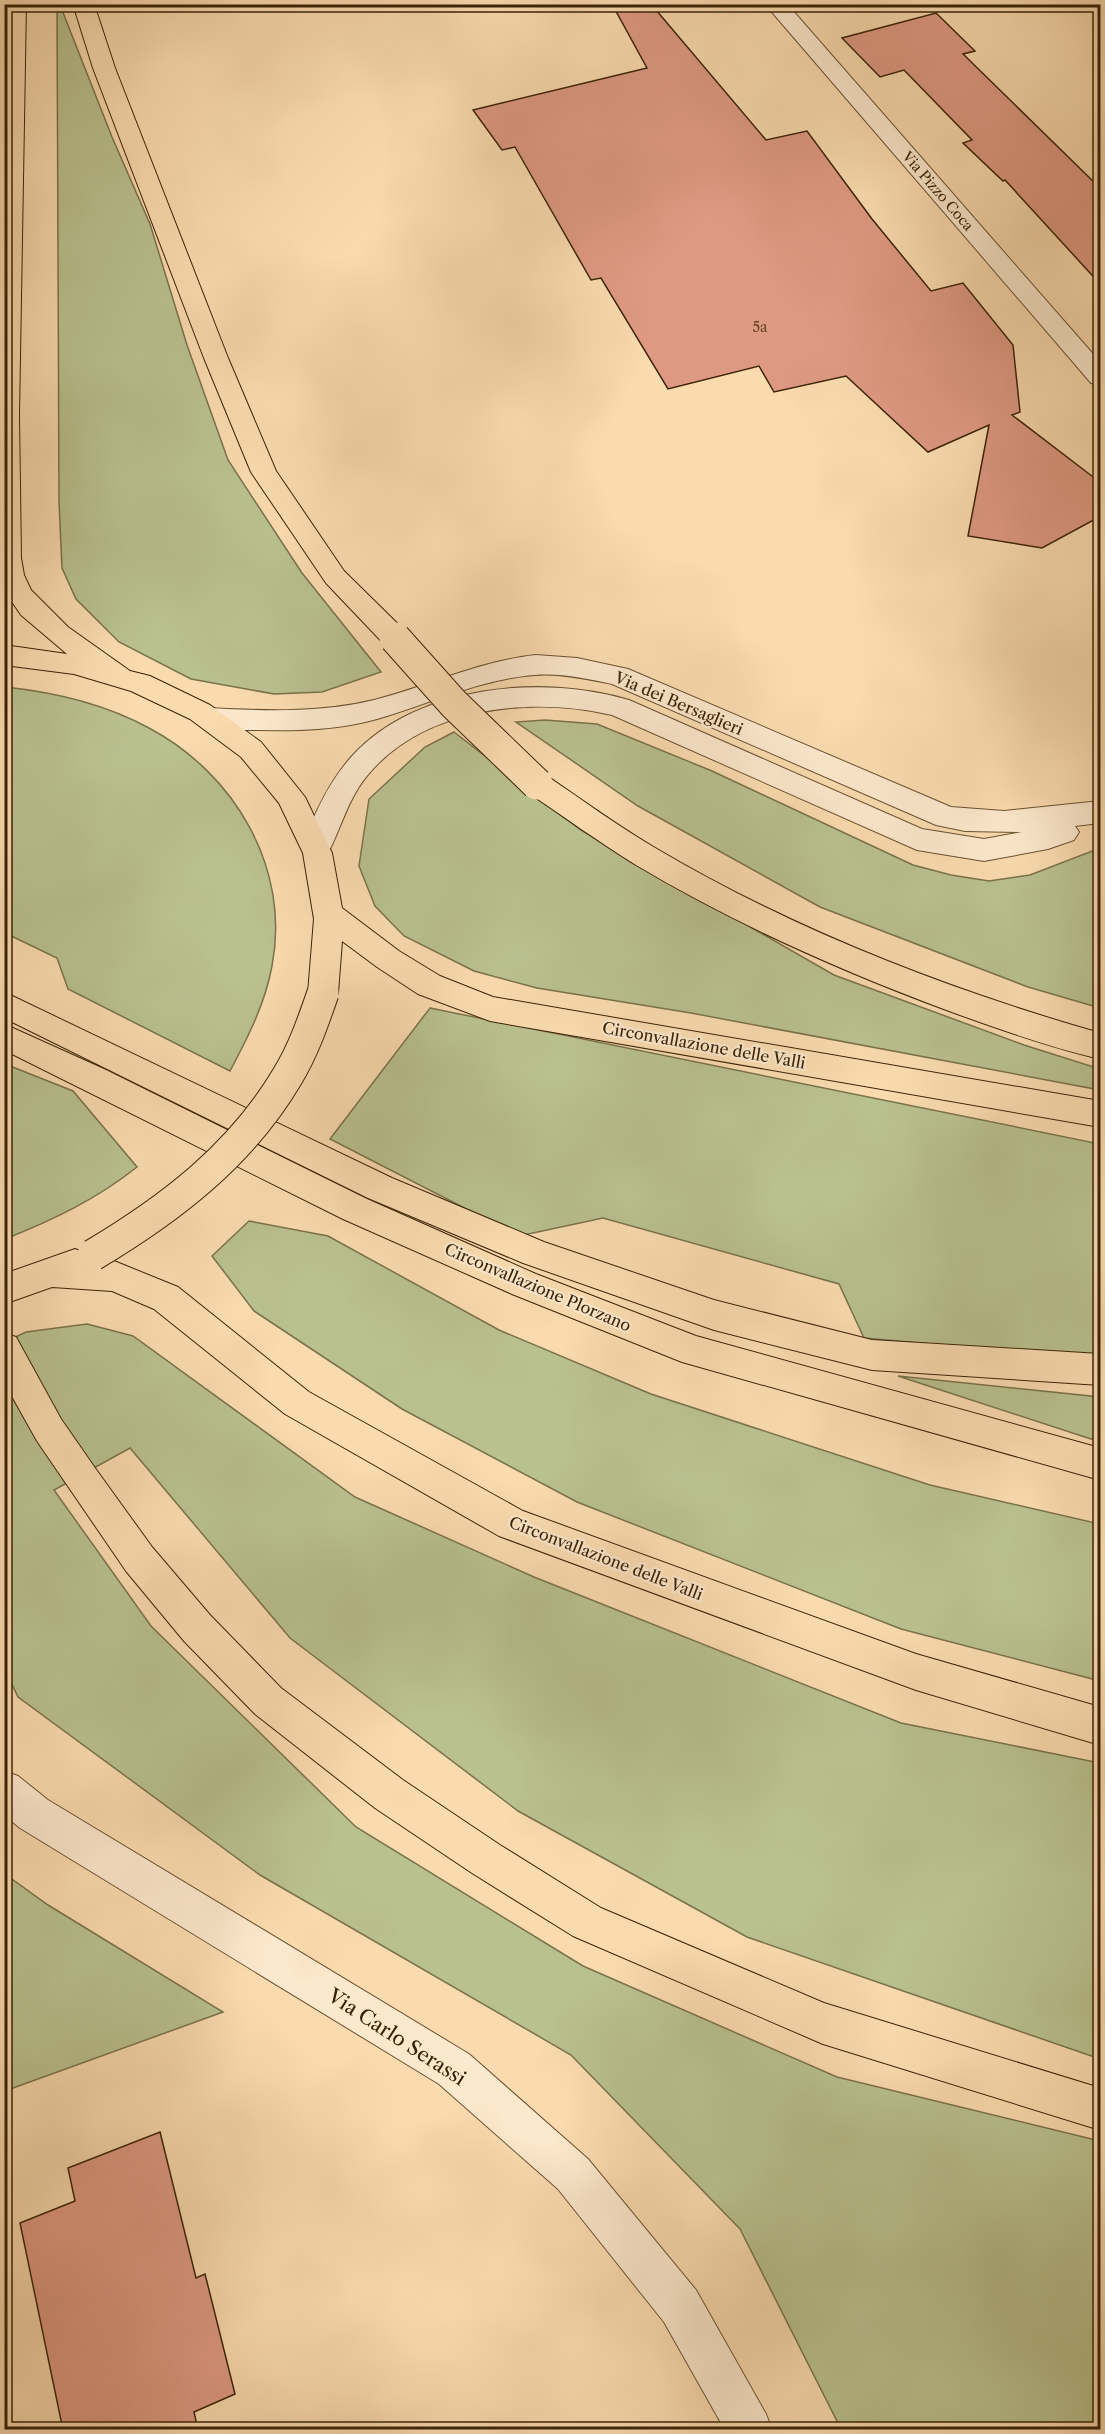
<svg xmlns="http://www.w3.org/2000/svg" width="1105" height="2434" font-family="'Libre Caslon Text',serif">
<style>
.green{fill:#b9c18f;stroke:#7a724a;stroke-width:1.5}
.building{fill:#de9982;stroke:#3a2306;stroke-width:1.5}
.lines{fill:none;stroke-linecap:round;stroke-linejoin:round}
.minor-casing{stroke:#6a5130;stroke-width:2}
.tertiary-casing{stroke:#6a5130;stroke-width:2}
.trunk-casing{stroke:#3a2306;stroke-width:2}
.minor{fill:#fce8cc;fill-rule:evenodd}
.tertiary{fill:#fce8cc;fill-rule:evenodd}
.trunk{fill:#fadbb0;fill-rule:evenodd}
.trunk-bridge-casing{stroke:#3a2306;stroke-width:33;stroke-linecap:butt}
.trunk-bridge{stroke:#fadbb0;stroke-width:31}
.labels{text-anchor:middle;stroke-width:4.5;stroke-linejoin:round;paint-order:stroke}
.far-street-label{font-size:14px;fill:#3a2306;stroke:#fce8cc}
.number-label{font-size:14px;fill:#634025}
.street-label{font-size:16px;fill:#3a2306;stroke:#fce8cc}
.near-street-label{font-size:20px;fill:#3a2306;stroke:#fce8cc}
</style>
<rect width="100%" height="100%" fill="#fadbb0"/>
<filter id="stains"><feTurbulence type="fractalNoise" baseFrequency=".00333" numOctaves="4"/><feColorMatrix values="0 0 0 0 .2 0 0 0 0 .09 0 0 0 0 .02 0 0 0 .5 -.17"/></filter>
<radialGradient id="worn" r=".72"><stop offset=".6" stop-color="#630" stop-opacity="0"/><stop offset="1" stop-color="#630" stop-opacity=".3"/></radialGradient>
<g class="green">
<polygon points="57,5 60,5 112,137 150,224 187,345 228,460 302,573 381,672 322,692 274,694 191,679 119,642 76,599 62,568 59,502"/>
<path d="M5,687c48,5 100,17 144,41 85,45 142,140 123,238 -7,38 -24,71 -42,105l-162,-82 -11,-31 -52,-25z"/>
<polygon points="545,720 597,724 712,771 913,865 951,875 989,881 1030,875 1100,848 1100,1008 1028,987 820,907 638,806 516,722"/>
<polygon points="454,732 581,830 834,975 1024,1045 1100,1069 1100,1090 691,1013 537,988 474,971 404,936 375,906 359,866 369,799 425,747"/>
<polygon points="430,1008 1100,1144 1100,1359 864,1338 839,1284 603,1218 519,1236 330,1139"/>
<path d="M5,1064l68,27 64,76c-40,32 -84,53 -132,72z"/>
<polygon points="249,1221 328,1236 499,1330 651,1394 930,1485 1100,1524 1100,1681 901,1629 577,1502 402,1409 254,1311 212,1256"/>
<polygon points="87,1324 133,1336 355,1497 534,1577 901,1723 1100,1763 1100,2059 747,1937 518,1811 290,1638 130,1448 54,1490 151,1626 356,1827 583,1966 837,2077 1100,2141 1100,2429 841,2429 740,2229 571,2055 260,1875 18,1697 5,1670 5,1342 26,1332"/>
<polygon points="898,1376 1100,1397 1100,1442"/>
<polygon points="5,1874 48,1905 223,2012 5,2091"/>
</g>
<g class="building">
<polygon points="612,4 651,4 766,140 807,131 872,219 931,291 963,283 1013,345 1020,412 1012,415 1101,483 1101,516 1042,548 968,536 989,425 928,452 846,376 774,392 759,366 668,389 601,278 591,280 515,147 502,150 473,110 647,68"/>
<polygon points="936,13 975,51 963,54 1101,189 1101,285 1005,180 1003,181 963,143 972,140 904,70 880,77 842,38"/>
<polygon points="160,2132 196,2278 205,2274 235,2394 194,2412 198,2430 63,2430 20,2223 75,2201 68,2168"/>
</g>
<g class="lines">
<g class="minor-casing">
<polygon id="minor" points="765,4 787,4 1100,362 1100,385 1091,383"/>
</g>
<g class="tertiary-casing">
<g id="tertiary">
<path d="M536,655l41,3 51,11 323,138 53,4 96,-10v22l-25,3 4,6 -5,8 -26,9 -64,12 -67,-11 -305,-135c-82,-19 -189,-8 -246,62 -19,24 -25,52 -39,78l-10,3 -10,-3 -5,-8c12,-33 27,-66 51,-92 65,-70 189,-81 276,-55l293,129 62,10 38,-7 -57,-1 -29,-6 -324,-141c-25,-5 -51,-11 -77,-9 -55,4 -106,29 -158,44 -38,11 -79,12 -118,11 -19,0 -40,1 -59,-5l-4,-7 4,-7 10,-3c55,3 110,5 164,-8 55,-14 105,-39 162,-45z"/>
<polygon points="4,1771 18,1776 48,1800 469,2054 588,2159 696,2290 766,2414 772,2430 725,2430 664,2322 558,2189 439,2084 20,1828 4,1815"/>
</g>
</g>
<g class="trunk-casing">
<g id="trunk">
<polygon points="6,4 26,4 19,415 21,558 24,575 31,590 68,627 130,671 150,676 210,705 261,742 305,797 332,853 342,908 399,951 440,976 493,997 1100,1101 1100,1127 490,1021 418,994 377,967 342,941 338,993 334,1002 323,1005 312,1002 308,993 314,919 303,853 279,803 241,757 190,719 131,691 74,674 4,665 4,645 67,654 21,615 4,590"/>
<polygon points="73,4 94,4 115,68 228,358 276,471 344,571 405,631 409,638 405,645 395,648 385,645 326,583 251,472 204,358 93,68"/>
<path d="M537,773l10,3c37,25 72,51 110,73 139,82 289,140 443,184v26c-51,-12 -102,-30 -151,-48 -108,-40 -214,-87 -313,-146 -37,-23 -73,-49 -109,-73l-4,-8 4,-8z"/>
<polygon points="4,992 392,1178 544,1242 714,1300 872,1340 1100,1354 1100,1385 872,1370 714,1330 523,1263 368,1198 4,1018"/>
<polygon points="4,1024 106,1070 367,1199 536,1274 696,1336 1100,1448 1100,1480 682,1362 512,1294 343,1219 4,1050"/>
<polygon points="75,1249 87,1254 90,1260 114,1261 178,1287 309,1392 523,1511 916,1654 1100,1707 1100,1745 916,1690 499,1536 285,1414 154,1309 112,1291 52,1287 4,1304 4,1274"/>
<polygon points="4,1333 16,1337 61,1419 95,1468 152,1547 210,1615 281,1688 403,1780 500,1845 601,1908 824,2003 1100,2088 1100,2130 823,2044 573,1936 472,1873 375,1808 255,1714 184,1641 126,1571 37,1441 4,1382"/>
</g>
</g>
<use href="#minor" class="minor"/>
<use href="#tertiary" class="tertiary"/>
<use href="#trunk" class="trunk"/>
<g class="trunk-bridge-casing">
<g id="trunk-bridge">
<polyline points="395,638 454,704 537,784"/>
<path d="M93,1255c77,-46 147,-99 194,-178 16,-26 26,-55 36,-84"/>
</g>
</g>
<use href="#trunk-bridge" class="trunk-bridge"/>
</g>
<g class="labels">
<g class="far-street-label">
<text transform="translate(938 191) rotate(49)" y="5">Via Pizzo Coca</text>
</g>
<g class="number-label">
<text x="760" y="332">5a</text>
</g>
<g class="street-label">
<text transform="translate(679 703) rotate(23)" y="6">Via dei Bersaglieri</text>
<text transform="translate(704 1045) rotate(10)" y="6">Circonvallazione delle Valli</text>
<text transform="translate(538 1287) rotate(23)" y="6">Circonvallazione Plorzano</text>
<text transform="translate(606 1558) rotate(21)" y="6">Circonvallazione delle Valli</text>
</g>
<g class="near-street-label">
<text transform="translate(397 2037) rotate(33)" y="7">Via Carlo Serassi</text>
</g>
</g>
<rect width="1105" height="2434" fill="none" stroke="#fadbb0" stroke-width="24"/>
<rect x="6" y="6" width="1093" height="2422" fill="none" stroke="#3a2306" stroke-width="3"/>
<rect x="12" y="12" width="1081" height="2410" fill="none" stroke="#3a2306" stroke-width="1.5"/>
<rect width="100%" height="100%" filter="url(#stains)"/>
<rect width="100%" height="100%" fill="url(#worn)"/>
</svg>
